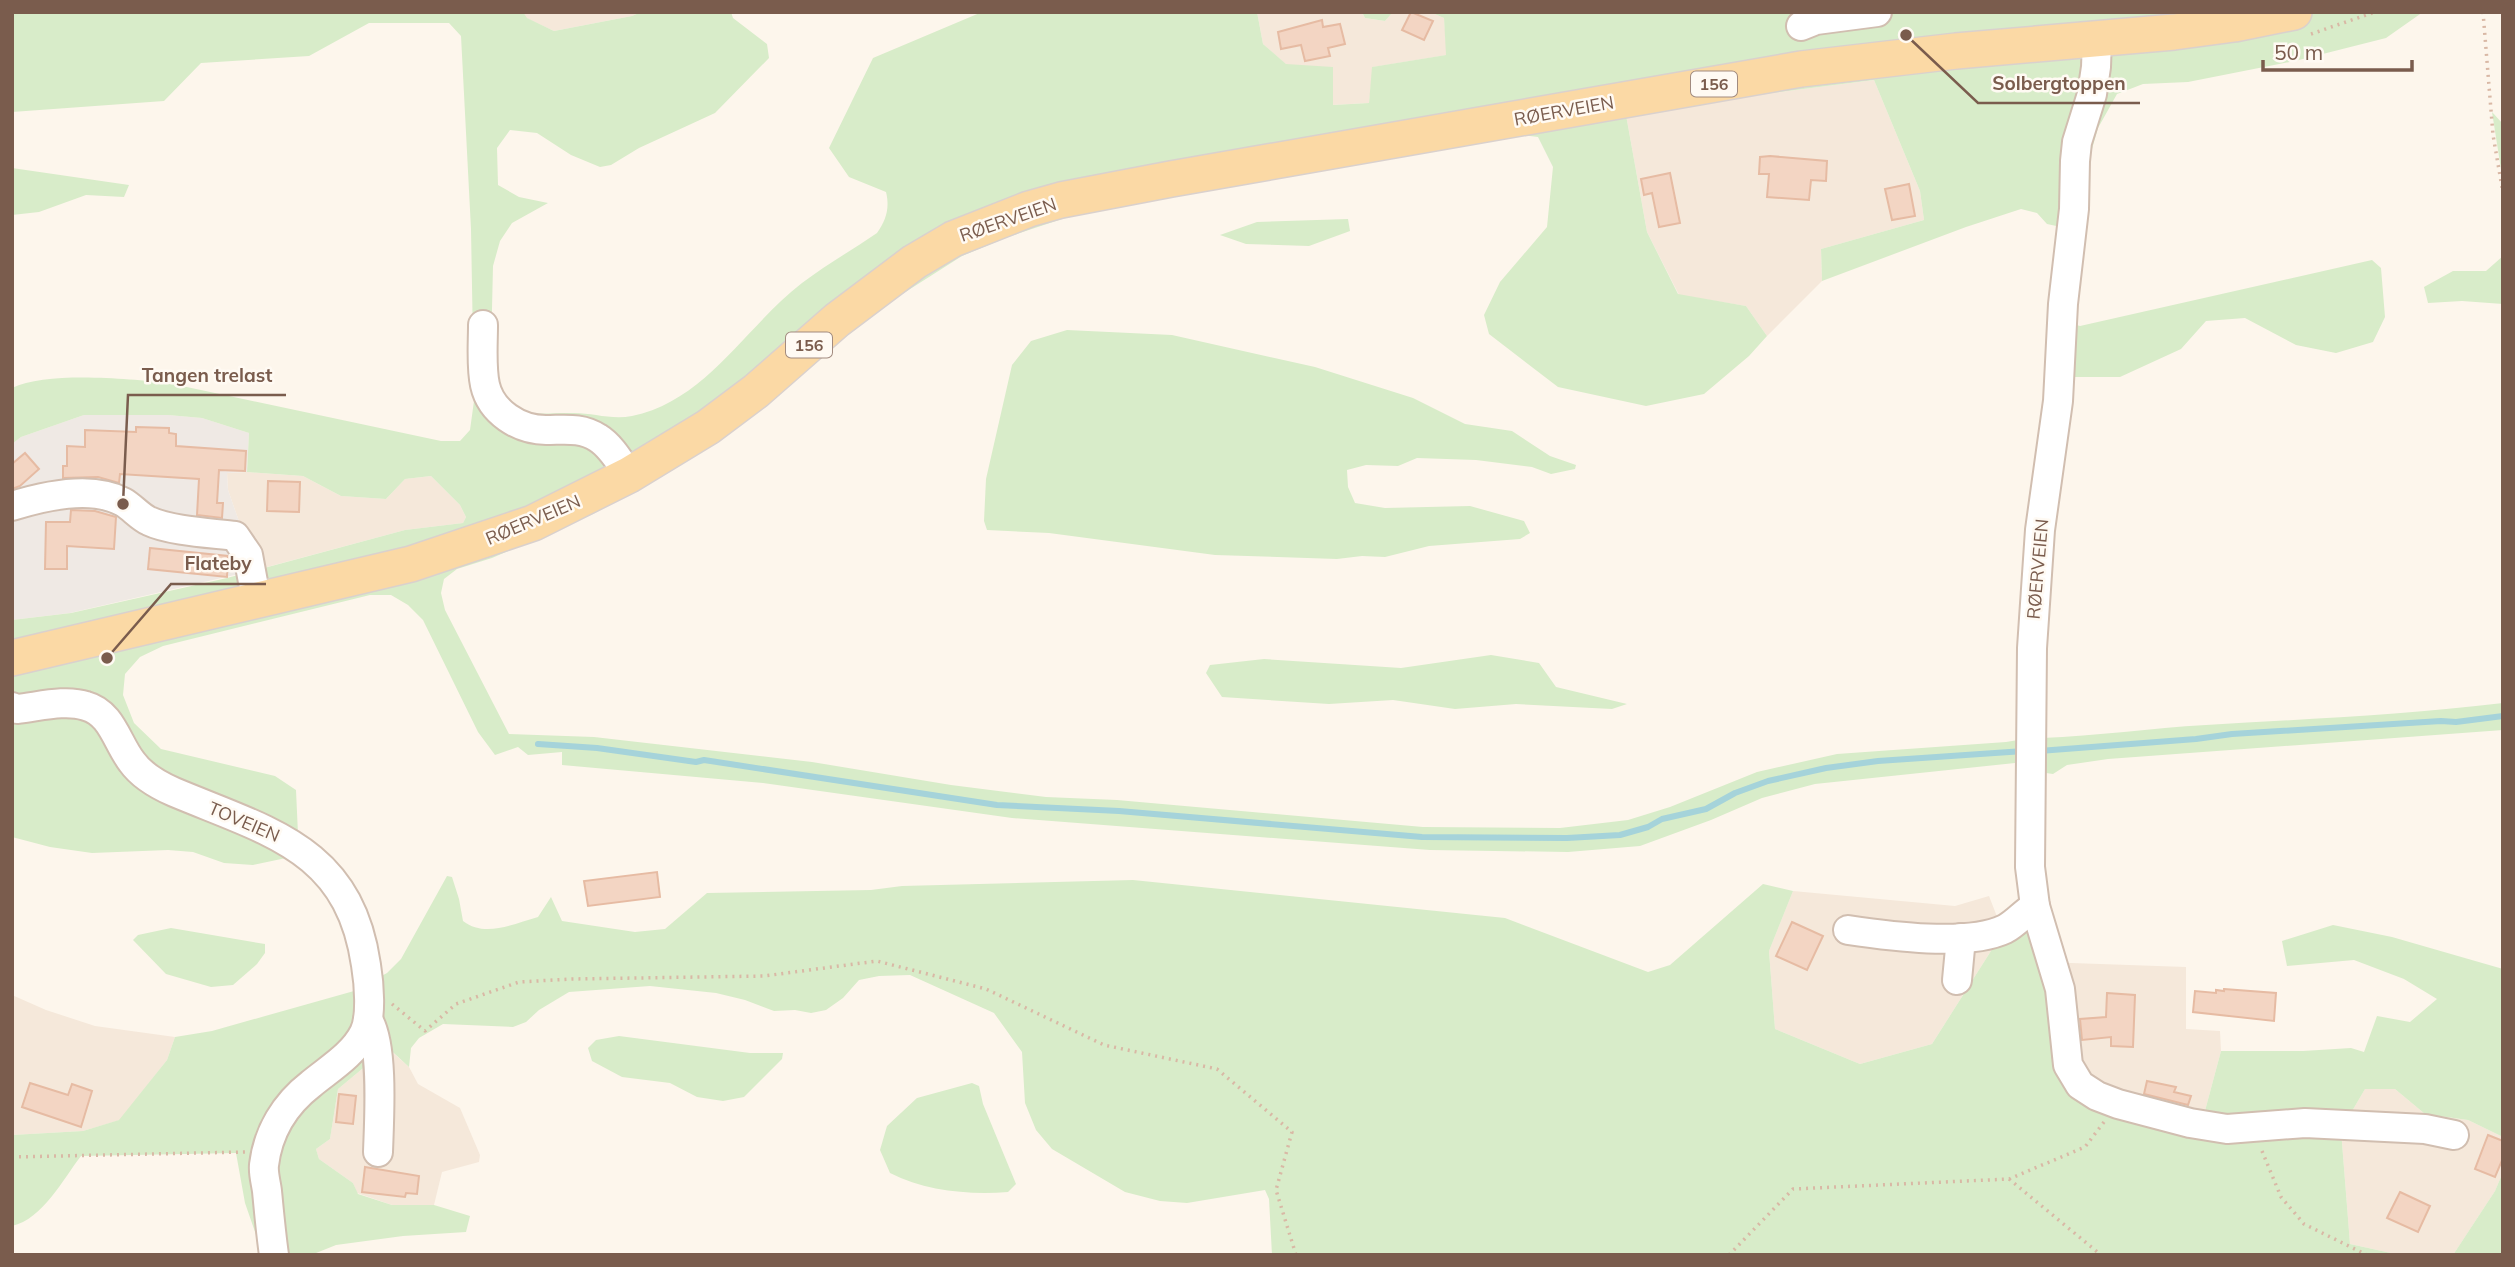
<svg xmlns="http://www.w3.org/2000/svg" width="2515" height="1267" font-family="Mulish,sans-serif">
<style>
.residential{fill:#f5e8da}
.industrial{fill:#efe9e4}
.green{fill:#d8ecc9;fill-rule:evenodd}
.lines{fill:none;stroke-linecap:round;stroke-linejoin:round}
.stream{stroke:#a5d3da;stroke-width:6}
.building{fill:#f3d5c3;stroke:#e6bba3;stroke-width:2}
.minor-casing{stroke:#d1beb0;stroke-width:32}
.major-casing{stroke:#dad1cd;stroke-width:38}
.path{stroke:#d9b8a5;stroke-width:3.5;stroke-dasharray:2 5;stroke-linecap:butt}
.minor{stroke:#fff;stroke-width:28}
.major{stroke:#fbd9a5;stroke-width:35}
.labels{text-anchor:middle;stroke-width:5;stroke-linejoin:round;paint-order:stroke}
.shield{fill:#fffaf3;stroke:#a28b7f;stroke-width:2}
.shield-label{font-size:16px;font-weight:bold;fill:#7a5c4d}
.street-label{font-size:18px;fill:#7a5c4d;stroke:#fffaf3}
.leader{fill:none;stroke:#7a5c4d;stroke-width:2.5}
.callout-dot{fill:#7a5c4d;stroke:#fffaf3;stroke-width:2.5}
.callout-label{font-size:19px;text-anchor:middle;font-weight:bold;fill:#7a5c4d;stroke:#fffaf3;stroke-width:5;stroke-linejoin:round;paint-order:stroke}
</style>
<rect width="100%" height="100%" fill="#fdf6ec"/>
<g class="residential">
<polygon points="523,12 641,12 632,16 554,31 526,18"/>
<polygon points="1257,12 1362,12 1365,18 1385,21 1393,12 1430,12 1444,18 1447,55 1373,67 1369,103 1332,105 1263,44"/>
<polygon points="1874,80 1920,191 1924,220 1821,249 1822,281 1767,336 1746,306 1679,295 1647,232 1626,115 1717,100"/>
<polygon points="247,472 303,476 341,496 386,499 405,479 431,476 460,505 466,517 463,523 405,530 256,570 228,490 227,473"/>
<polygon points="1793,891 1955,906 1989,896 2003,932 1932,1044 1860,1064 1775,1029 1769,951"/>
<polygon points="2043,962 2186,967 2186,1029 2220,1031 2221,1051 2202,1122 2069,1075"/>
<polygon points="12,995 46,1010 95,1026 175,1037 167,1060 120,1120 83,1131 12,1135"/>
<polygon points="383,1044 409,1067 418,1084 460,1108 480,1155 479,1162 442,1172 434,1205 392,1205 357,1193 353,1183 319,1159 316,1149 330,1139 338,1089 368,1064"/>
<polygon points="2365,1089 2395,1089 2425,1114 2468,1120 2503,1137 2503,1172 2495,1191 2453,1255 2400,1255 2350,1244 2341,1130"/>
</g>
<polygon class="industrial" points="84,415 168,415 202,418 249,433 247,472 227,473 228,490 256,570 70,613 12,620 12,444 21,437"/>
<g class="green">
<path d="M12,12h511l4,6 27,13 78,-15 9,-4h90l2,6 34,26 2,14 -54,55 -76,35 -28,17 -11,2 -29,-12 -34,-22 -27,-3 -13,18 1,37 21,12 29,6 -36,20 -12,18 -7,25 -2,85 12,49c29,19 38,12 71,13 19,0 38,7 58,3 74,-15 114,-90 170,-133 24,-18 50,-33 75,-50 9,-13 13,-25 9,-41l-37,-15 -20,-29 44,-90 109,-46h275l6,32 23,20 47,3v38l36,-2 3,-36 74,-12 -2,-37 -14,-6h993l-37,26 -91,23 -107,21 -45,2 -26,10 -19,34 -12,42 -13,154 7,2 292,-66 9,8 4,49 -12,25 -37,11 -40,-8 -51,-27 -39,3 -25,28 -61,28h-51l-25,211 -2,150c55,-2 109,-10 164,-13 99,-6 198,-10 297,-22v27l-395,29 -41,6 -14,9 -28,-4 -10,-7 -200,21 -53,14 -51,22 -71,26 -72,6 -138,-2 -418,-32 -249,-35 -201,-18v-13l-34,3 -10,-8 -23,8 -17,-23 -55,-112 -15,-15 -17,-10h-21l-207,51 -23,11 -15,17 -2,21 11,28 27,26 114,27 21,14 2,44 -12,24 -33,7 -29,-2 -31,-11 -25,-2 -76,3 -42,-6 -38,-10v-217l59,-7 156,-35 178,-48 58,-7 3,-6 -6,-12 -29,-29 -26,3 -19,20 -45,-3 -38,-20 -56,-4 2,-39 -47,-15 -34,-3h-84l-63,22 -9,7v-56c35,-17 117,-9 156,-5l273,58h19l10,-11 4,-29 -3,-172 -10,-193 -12,-13h-80l-60,33 -108,7 -37,38 -152,11zM1874,80l46,111 4,29 -103,29 1,32 144,-54 55,-18 16,4 10,11 14,3 -37,512 -18,3 -169,12 -80,18 -87,35 -42,13 -68,8 -137,-1 -306,-27 -71,-3 -95,-12 -139,-23 -218,-25 -85,-3 -64,-124 -4,-17 3,-14 13,-10 35,-11 101,-44 78,-43 75,-50 76,-66 74,-57 66,-42 46,-19 54,-18 74,-18 386,-66 16,2 15,30 -6,60 -47,55 -16,33 5,19 69,53 88,19 58,-12 45,-38 18,-20 -21,-30 -68,-12 -31,-62 -21,-117 91,-15z"/>
<polygon points="1362,12 1393,12 1385,21 1365,18"/>
<polygon points="2492,112 2503,124 2503,182"/>
<polygon points="12,168 129,185 124,197 86,195 39,212 12,215"/>
<polygon points="1348,219 1350,231 1309,246 1246,244 1220,235 1257,222"/>
<polygon points="2503,256 2503,304 2462,301 2428,303 2424,287 2453,271 2486,271"/>
<polygon points="1067,330 1172,335 1315,367 1413,398 1465,424 1512,431 1550,456 1576,465 1575,469 1551,474 1532,467 1476,460 1417,458 1398,466 1366,465 1347,470 1348,487 1355,503 1385,508 1470,506 1524,521 1530,533 1520,539 1429,546 1385,557 1362,556 1337,559 1215,555 1049,533 987,530 984,521 986,479 1012,365 1031,341"/>
<polygon points="1491,655 1539,663 1556,687 1627,704 1612,709 1516,704 1455,709 1393,700 1329,704 1222,697 1206,673 1210,665 1264,659 1401,668"/>
<path d="M447,876l5,1 7,22 4,22c22,17 50,3 75,-4l13,-20 11,24 73,11 30,-3 42,-36 164,-3 31,-4 231,-6 372,38 143,54 22,-7 93,-81 30,7 -24,60 6,78 85,35 72,-20 71,-112 31,-7 35,150 133,47 19,-71h82l48,-3 13,4 13,-36 33,6 27,-23 -33,-20 -50,-19 -67,6 -5,-25 51,-16 59,12 111,32v168l-35,-17 -43,-6 -30,-25h-30l-24,41 9,114 50,11h-1128l-3,-56 -4,-9 -78,13 -27,-2 -35,-9 -73,-43 -16,-19 -11,-27 -3,-51 -28,-39 -84,-38 -31,1 -20,4 -16,18 -17,12 -15,3 -16,-3 -21,1 -29,-11 -29,-7 -66,-7 -81,6 -30,18 -13,12 -13,5 -70,-3 -24,14 -8,10 -2,19 -25,-23 -16,20 -30,25 -8,50 -14,10 3,10 34,24 5,11 34,11h42l36,11 -4,16 -63,4 -67,9 -25,10h-48l-18,-52 -9,-50 -155,3c-18,23 -38,63 -69,70v-91l71,-4 36,-11 48,-60 8,-23 37,-6 142,-40 33,-18 14,-14z"/>
<polygon points="171,928 265,944 265,953 257,964 233,985 211,987 166,974 133,940 138,935"/>
<polygon points="619,1036 750,1053 783,1053 782,1059 744,1097 723,1101 697,1097 670,1083 622,1077 592,1061 588,1048 596,1040"/>
<path d="M972,1083l7,3 4,18 33,80 -8,8c-39,3 -83,-1 -118,-19l-10,-23 7,-24 30,-28z"/>
<polygon points="2503,1172 2503,1255 2453,1255 2495,1191"/>
</g>
<g class="lines">
<g class="stream">
<polyline points="538,744 597,748 696,762 704,760 997,805 1119,811 1422,837 1567,838 1620,835 1648,827 1662,819 1706,809 1735,793 1768,781 1826,768 1878,761 2024,751"/>
<polyline points="2039,751 2196,739 2232,734 2441,721 2456,722 2503,716"/>
</g>
</g>
<g class="building">
<polygon points="1411,12 1433,21 1424,40 1402,30"/>
<polygon points="1322,20 1323,27 1340,24 1345,44 1328,48 1330,56 1305,61 1301,45 1281,49 1278,32"/>
<polygon points="1770,156 1827,161 1826,181 1811,180 1809,200 1767,197 1769,174 1759,174 1760,157"/>
<polygon points="1670,173 1680,223 1659,227 1652,193 1644,195 1641,179"/>
<polygon points="1909,184 1915,216 1892,220 1885,189"/>
<polygon points="136,427 169,428 169,433 176,434 176,446 246,451 245,471 219,470 217,503 223,503 222,518 197,515 199,479 120,474 119,483 98,477 63,478 63,466 67,466 67,446 85,447 85,430 136,432"/>
<polygon points="25,453 39,469 20,486 12,489 12,464"/>
<polygon points="268,481 300,482 299,512 267,511"/>
<polygon points="71,510 95,511 116,517 114,549 67,546 67,569 45,569 46,522 70,522"/>
<polygon points="150,548 228,556 227,577 148,569"/>
<polygon points="657,872 660,897 588,906 584,881"/>
<polygon points="1792,922 1823,936 1807,970 1776,956"/>
<polygon points="2224,989 2276,993 2274,1021 2193,1012 2195,991 2216,993 2216,990 2224,991"/>
<polygon points="2107,993 2135,995 2133,1047 2111,1046 2111,1037 2082,1040 2080,1019 2106,1017"/>
<polygon points="2147,1081 2176,1087 2174,1092 2191,1096 2188,1105 2144,1094"/>
<polygon points="30,1083 68,1095 72,1084 92,1091 81,1127 22,1107"/>
<polygon points="339,1094 356,1096 353,1124 336,1122"/>
<polygon points="2488,1135 2503,1141 2503,1158 2495,1177 2475,1169"/>
<polygon points="365,1167 419,1176 417,1194 406,1193 405,1197 362,1192"/>
<polygon points="2400,1192 2430,1206 2418,1232 2387,1218"/>
</g>
<g class="lines">
<g class="minor-casing">
<g id="minor">
<polyline points="1801,26 1816,20 1877,12"/>
<polyline points="2097,39 2096,67 2092,94 2077,142 2075,161 2074,209 2063,304 2058,401 2040,530 2032,648 2030,867 2035,906 2060,989 2068,1065 2080,1085 2097,1096 2118,1104 2190,1123 2227,1129 2305,1123 2425,1129 2454,1135"/>
<path d="M483,325c0,19 -2,42 2,60 6,27 34,45 61,45 19,0 35,-3 52,8 13,8 22,24 31,37"/>
<path d="M12,506c32,-10 80,-21 111,-4 9,5 17,15 26,19 21,10 62,12 86,15l13,19 5,27"/>
<path d="M12,707l5,2c21,-2 48,-10 69,-3 26,7 31,37 46,56 10,14 26,23 42,30 95,40 175,56 192,173 3,18 6,52 -2,68 -11,22 -35,36 -53,51 -26,20 -43,48 -47,81 -1,8 2,18 3,26 2,21 4,43 7,64"/>
<path d="M1848,930c41,6 119,17 157,-1 11,-6 19,-16 30,-23"/>
<polyline points="1957,980 1961,938"/>
<path d="M368,1020c16,24 11,101 10,132"/>
</g>
</g>
<g class="major-casing">
<polyline id="major" points="12,658 411,564 533,523 629,475 708,427 756,391 837,320 914,262 953,239 1029,209 1061,200 1171,179 1801,69 1956,51 2174,32 2234,24 2294,12"/>
</g>
<g class="path">
<polyline points="2483,12 2493,135 2503,193"/>
<polyline points="2311,34 2375,12"/>
<polyline points="392,1004 425,1031 456,1004 519,982 572,979 764,976 877,961 986,989 1104,1045 1217,1069 1292,1132 1276,1190 1296,1255"/>
<polyline points="2262,1151 2281,1197 2304,1224 2367,1255"/>
<polyline points="12,1157 245,1152"/>
<polyline points="2009,1179 2101,1255"/>
<polyline points="1729,1255 1793,1189 2009,1179 2085,1147 2104,1122"/>
</g>
<use href="#minor" class="minor"/>
<use href="#major" class="major"/>
</g>
<g class="labels">
<g class="shield">
<rect x="1691" y="71.5" width="46" height="25" rx="5"/>
<rect x="786" y="332.5" width="46" height="25" rx="5"/>
</g>
<g class="shield-label">
<text x="1714" y="90">156</text>
<text x="809" y="351">156</text>
</g>
<g class="street-label">
<text transform="translate(1564 111) rotate(-10)" y="6">RØERVEIEN</text>
<text transform="translate(1008 220) rotate(-19)" y="6">RØERVEIEN</text>
<text transform="translate(533 520) rotate(-23)" y="6">RØERVEIEN</text>
<text transform="translate(2038 569) rotate(-85)" y="6">RØERVEIEN</text>
<text transform="translate(244 822) rotate(23)" y="6">TOVEIEN</text>
</g>
</g>
<path class="leader" d="M1906 35L1978 103H2140M123 504L128 395H286M107 658L171 584H266"/>
<g class="callout-dot">
<circle cx="1906" cy="35" r="7"/>
<circle cx="123" cy="504" r="7"/>
<circle cx="107" cy="658" r="7"/>
</g>
<g class="callout-label">
<text x="2059" y="90">Solbergtoppen</text>
<text x="207" y="382">Tangen trelast</text>
<text x="218" y="570">Flateby</text>
</g>
<rect width="2515" height="1267" fill="none" stroke="#7a5c4d" stroke-width="28"/>
<path d="M2263 60v10h149v-10" fill="none" stroke="#7a5c4d" stroke-width="3.5"/>
<text x="2274" y="60" font-size="21" fill="#7a5c4d" stroke="#fffaf3" stroke-width="5" paint-order="stroke">50 m</text>
</svg>
